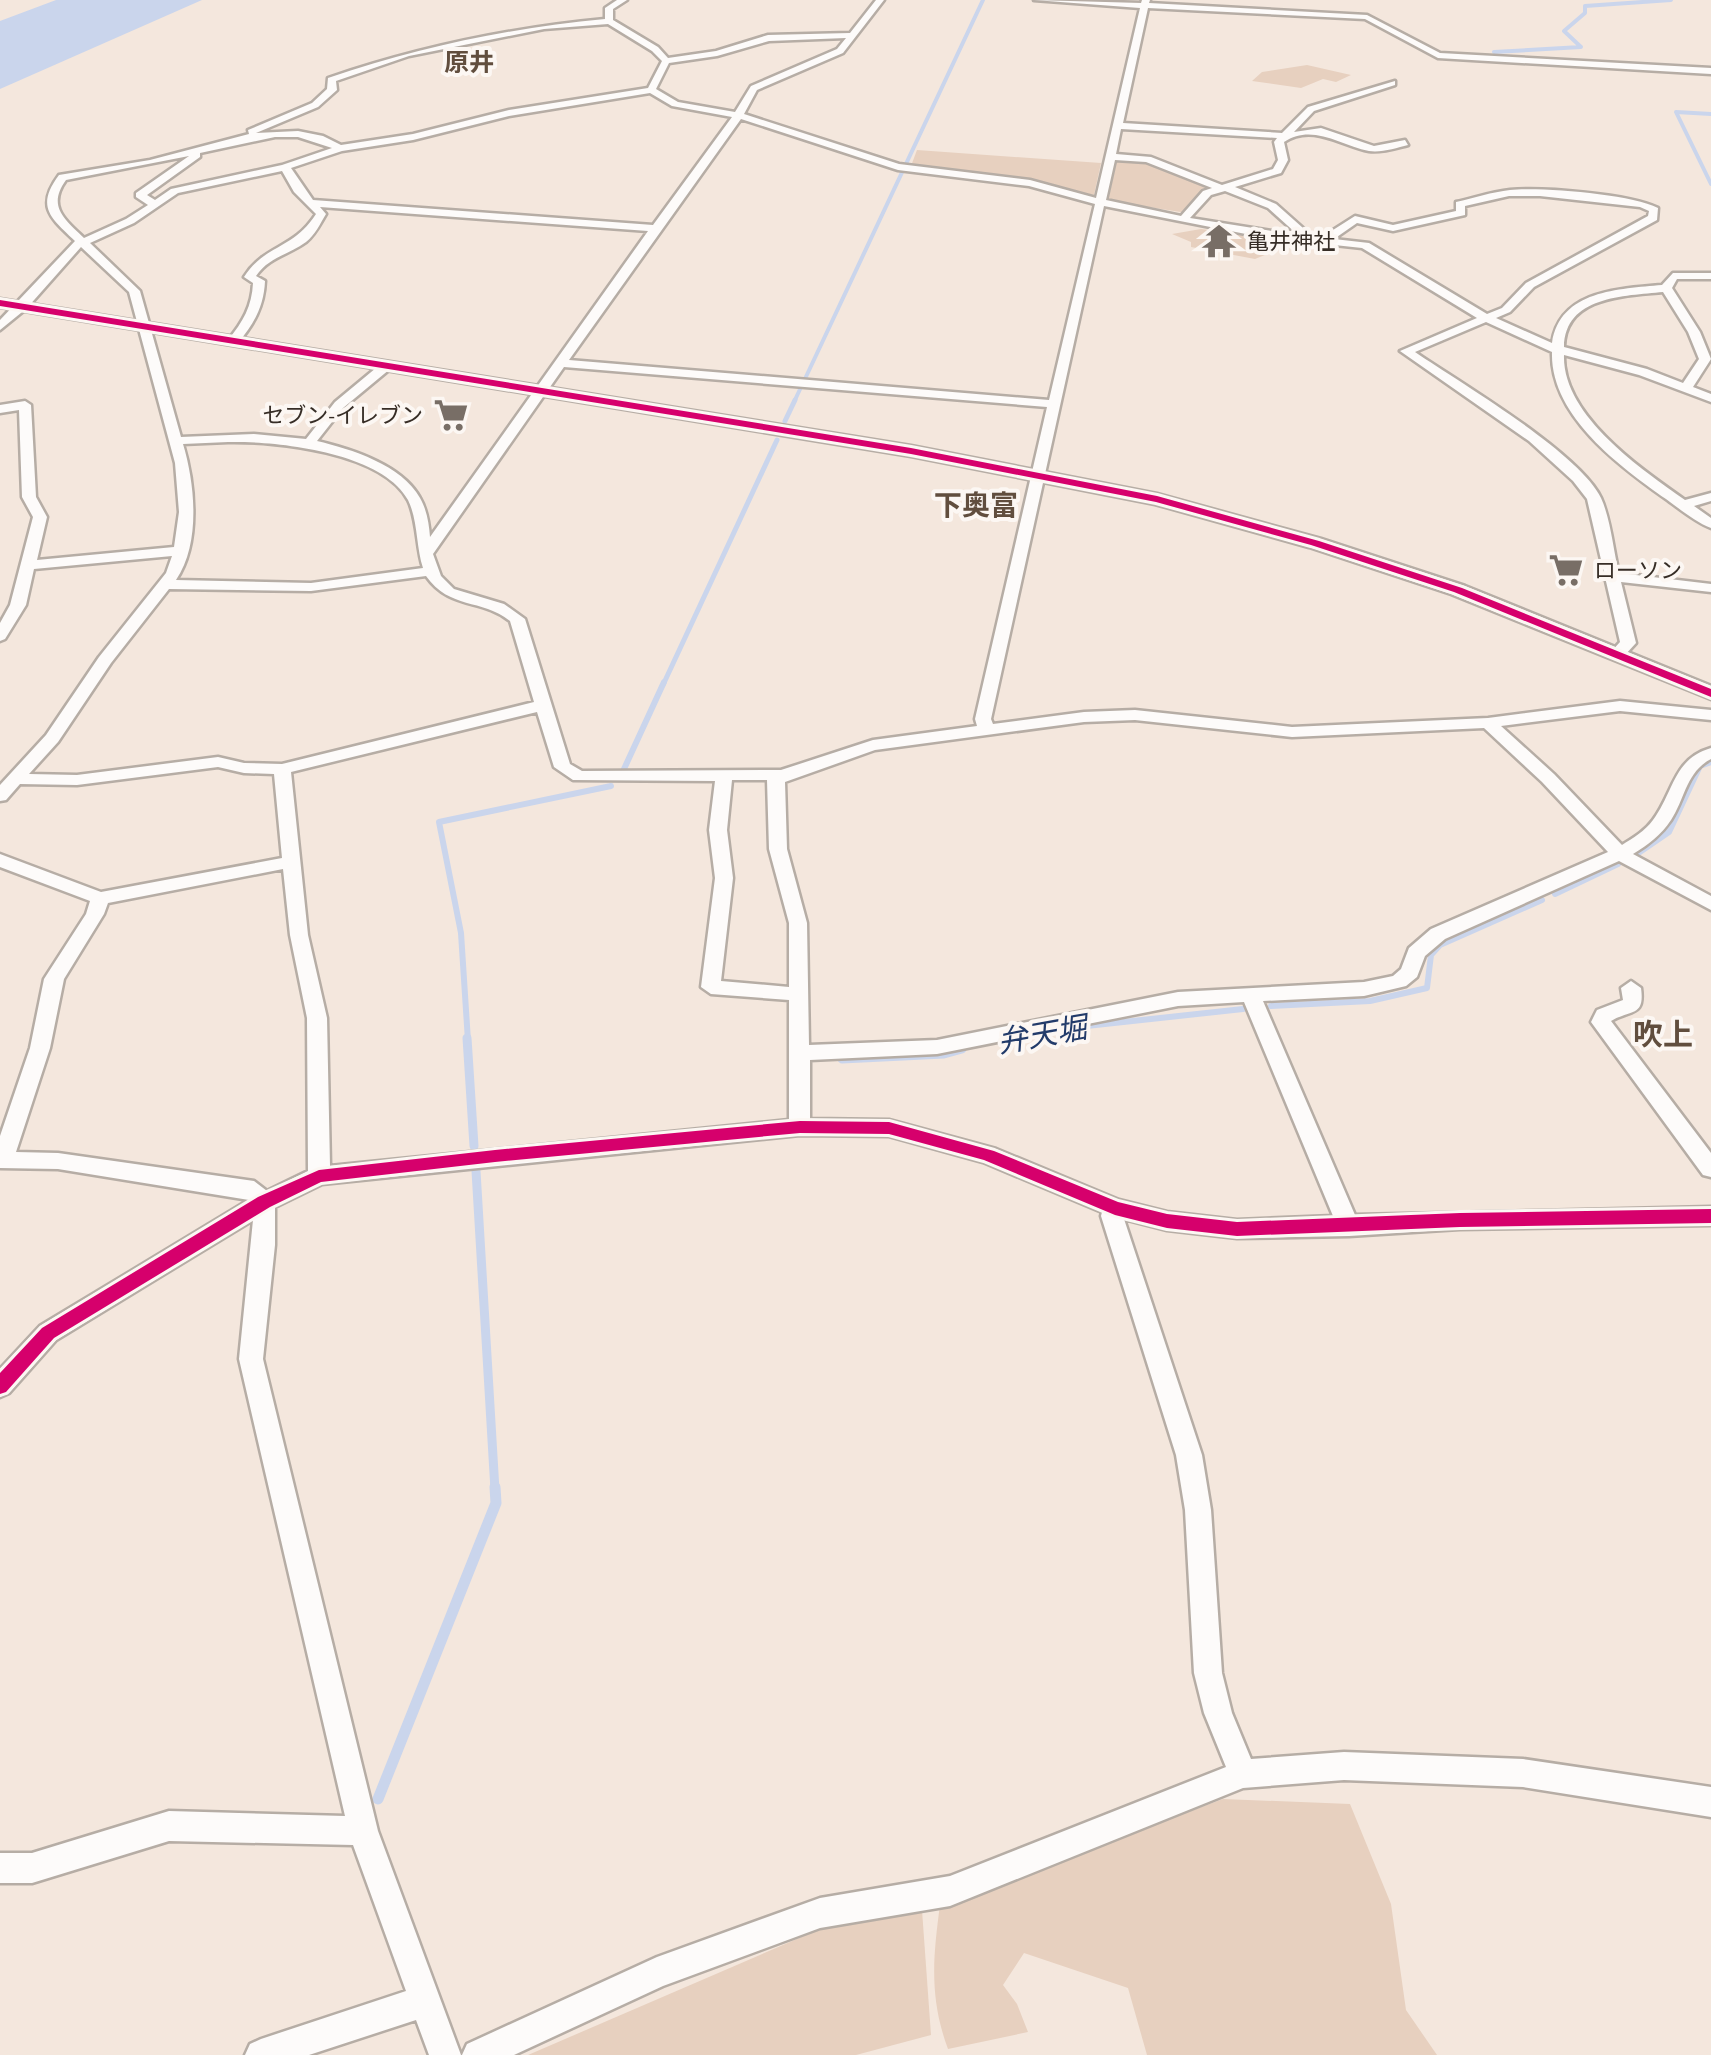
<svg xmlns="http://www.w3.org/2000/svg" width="1711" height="2055" font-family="'Source Sans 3','Noto Sans JP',sans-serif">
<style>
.green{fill:#e7d0bf}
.water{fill:#cad5ec}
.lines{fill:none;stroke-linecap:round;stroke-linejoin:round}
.stream-far4{stroke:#cad5ec;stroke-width:4}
.stream-far3{stroke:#cad5ec;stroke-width:5}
.stream-far2{stroke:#cad5ec;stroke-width:6}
.stream-far1{stroke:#cad5ec;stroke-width:9}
.stream{stroke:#cad5ec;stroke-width:11}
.minor-casing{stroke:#b6ada5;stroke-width:5}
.tertiary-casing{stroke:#b6ada5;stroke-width:5}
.minor{fill:#fdfbfa;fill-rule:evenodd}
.tertiary{fill:#fdfbfa;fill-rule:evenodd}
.cycleway-casing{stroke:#fcf7f3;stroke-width:6}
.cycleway{fill:#d6006c;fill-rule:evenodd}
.labels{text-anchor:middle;stroke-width:8;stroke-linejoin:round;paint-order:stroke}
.far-poi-label{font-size:22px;fill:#362d26;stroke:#fcf7f3;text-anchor:start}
.far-neighbourhood-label{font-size:25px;font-weight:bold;fill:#614e3e;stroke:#fcf7f3}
.far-quarter-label{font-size:28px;font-weight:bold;fill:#614e3e;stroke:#fcf7f3}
.water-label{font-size:30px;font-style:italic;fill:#223b6a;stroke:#fcf7f3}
.neighbourhood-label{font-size:30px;font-weight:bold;fill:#614e3e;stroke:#fcf7f3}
</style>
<rect width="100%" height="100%" fill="#f4e7dd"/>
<g class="green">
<polygon points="1307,65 1351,75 1336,82 1323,79 1301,88 1252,81 1262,72"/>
<polygon points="917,150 1101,163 1094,195 1045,184 911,166"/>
<polygon points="1117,159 1145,159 1213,188 1199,195 1187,213 1136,205 1132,208 1108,201"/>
<polygon points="1201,229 1299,241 1255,259 1191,247 1191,242 1172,234"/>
<path d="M1223,1799l127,5 41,100 15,106 31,45h-290l-19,-67 -104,-35 -21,32 14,19 11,28 -80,17c-19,-51 -15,-92 -8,-144z"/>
<polygon points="922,1910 931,2035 856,2055 528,2055 820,1929"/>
</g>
<polygon class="water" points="56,0 202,0 0,89 0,21"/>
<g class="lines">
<g class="stream-far4">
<polyline points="1494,52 1581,47 1564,31 1585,13 1585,6 1671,0"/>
<polyline points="1711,114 1676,112 1711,184"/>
<polyline points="804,381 983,0"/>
<polyline points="794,402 802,385"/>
</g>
<g class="stream-far3">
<polyline points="785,421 795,400"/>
<polyline points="663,685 777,440"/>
</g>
<g class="stream-far2">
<polyline points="624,769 664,682"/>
<polyline points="1634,856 1669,832 1700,766 1711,762"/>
<polyline points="1555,894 1618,864"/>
<polyline points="1271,1006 1370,1001 1427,988 1431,955 1440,945 1542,900"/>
<polyline points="1059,1029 1243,1009"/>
<polyline points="468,1041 461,933 439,822 611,786"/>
</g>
<g class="stream-far1">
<polyline points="467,1038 474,1146"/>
<polyline points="842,1059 944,1054 962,1049"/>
<polyline points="476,1171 495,1490"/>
</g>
<polyline class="stream" points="378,1799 496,1503 495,1487"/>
<g class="minor-casing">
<g id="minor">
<path d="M617,0h10l-14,9v11l45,27 10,11 48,-7 52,-16 82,-2 26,-33h8l-41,53 -86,37 -13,24 155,50 131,16 66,18 44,-190 -106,-8 107,3 1,-3h8l-1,3 218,12 73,38 271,15v6l-273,-16 -73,-39 -217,-11 -25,115 159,10 26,-26 87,-26v4l-81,26 -20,21 27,-4 53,18 31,-6 3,5c-12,3 -27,8 -39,6 -29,-6 -57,-28 -85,-9l4,18 -7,13 -46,14 41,17 36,32 10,1 33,-21 38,9 63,-14v-9c18,-4 36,-10 54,-12 32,-3 120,4 148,18l-1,12 -123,67 -24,25 -14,6 56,25c8,-53 67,-54 110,-58l11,-12h38v6h-34l-5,9 28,44 11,27 -18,28 18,7v8l-72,-27 -75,-20c-2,60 77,114 121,145l26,-7v8l-17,5 17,12v10c-16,-6 -31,-19 -45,-29 -47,-33 -116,-84 -114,-147l-66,-30 -71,30c44,30 165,101 186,146 10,22 12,52 18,75l92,11v8l-90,-10 15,61 -12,13h-12l-2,-3 10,-11 -33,-143 -14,-18 -44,-40 -129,-90 77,-33 -115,-70 -101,-11 -157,-31 -113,513 2,5 91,-12 51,-2 157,17 196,-9 132,-17 91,9v10l-91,-9 -119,15 53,48 68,71c11,-7 23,-14 31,-25 21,-28 20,-61 58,-72v11c-25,13 -26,40 -40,61 -10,15 -23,25 -38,34l78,42v14l-92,-49 -174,78 -20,17 -8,21 -11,9 -42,10 -101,5 92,214 356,-8v18l-251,4 -111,7 -112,2 -70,-8 -43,-11 78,236 9,55 11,163 10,40 19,46 93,-7 179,7 188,28v30l-188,-30 -179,-7 -101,8 -293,118 -130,22 -157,58 -149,69h-52l5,-11 190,-87 163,-59 130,-22 276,-109 -22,-54 -10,-40 -9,-163 -9,-55 -75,-239 1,-4 -119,-50 -94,-26 -89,-1 -478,49 -47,23v38l-12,114 115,472 83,224h-32l-13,-35 -107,35h-64l5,-11 11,-5 145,-48 -53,-146 -184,-4 -137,42h-32v-30h32l137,-42 176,5 -106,-457 14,-139 -197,120 -47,53 -9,4v-28l40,-43 209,-126 -191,-31 -58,-1v-32l30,-88 14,-69 42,-65 4,-13 -90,-34v-13l101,38 181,-34 -8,-84 -30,-1 -26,-6 -141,18 -57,-1 -14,16 -6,1v-16l46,-50 53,-78 67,-84 6,-17 -138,13 -8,36 -21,34 -5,2v-18l10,-18 23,-88 -11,-20 -3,-87 -19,3v-8l25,-4 6,4 5,92 11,20 -10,43 137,-13 5,-35 -4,-49 -46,-171 -48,-45 -54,61 -27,22v-10l75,-79c-24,-23 -40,-34 -16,-66l91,-15 99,-26 -1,-4 64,-27 15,-14 1,-11c91,-31 181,-50 277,-59v-11zM608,24l44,27 10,10 -14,27 -139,22 -96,24 -72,11 -18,-9 -25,-5 -42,2 62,-26 19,-17 -1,-9 73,-25 135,-27zM846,38l-9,11 -86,37 -16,26 -57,-10 -22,-13 13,-26 48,-7 52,-15zM650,93l22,13 60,11 -79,108 -340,-25 -22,-32 51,-17 71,-11 96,-24zM741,119l157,51 131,16 66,18 -46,196 -480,-40zM1121,129l156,9 -3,4 4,18 -5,9 -51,16 -71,-28 -35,-3zM275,137h23l34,11 -50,17 -111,24 -16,11 -8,-5 53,-38v-4zM189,156l-53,37v4l12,8 -22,14 -42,19c-20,-19 -37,-32 -18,-58zM1115,160l31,2 66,26 -9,3 -22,25 -75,-16zM282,171l12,21 22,22c-23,36 -51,30 -72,63l9,6c-1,23 -10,39 -25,57l2,3h8c16,-19 26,-37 27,-62l-9,-5c13,-19 32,-21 50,-34 9,-7 14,-18 20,-28l-6,-7 328,24 -218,306c-1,-13 -3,-27 -10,-39 -18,-33 -69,-49 -103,-57l26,-33 47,-39v-6h-8l-47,39 -29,37 -52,-5 -73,3 -41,-146 -50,-48 44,-20 44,-30zM1225,191l43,17 30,27 -108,-17 21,-23zM1509,196h31l100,11 9,4 -1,5 -122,67 -24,25 -15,6 -118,-71 -35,-4 23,-16 36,8 72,-16v-9zM1663,292l25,40 11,27 -16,24 -36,-14 -83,-22c1,-51 60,-51 99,-55zM564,367l483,40 -72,312 2,7 -104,14 -92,30 -199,1 -12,-7 -45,-145 -21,-15 -50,-15 -13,-13 -8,-22zM228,442c48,-1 154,10 180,58 10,20 8,47 15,68l-112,15 -135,-3c25,-37 19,-96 7,-136zM426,576c24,34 55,22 84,45l24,81 -252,62 -38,-1 -26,-6 -141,18 -48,-1 29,-32 53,-79 58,-74 142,2zM537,712l17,55 19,13 142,1 -6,49 6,48 -14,109 10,7 78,6v120l-459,46 -3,-148 -19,-83 -17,-163zM1135,720l157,17 192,-9 58,54 66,70 -177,77 -22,19 -8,21 -8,7 -29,6 -186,10 -241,48 -128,5 -2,-122 -20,-74 -2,-67 90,-32 209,-28zM732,780h35l2,69 20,74v64l-68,-6 12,-103 -6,-48zM283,869l7,66 17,83 1,153 -41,20 -13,-10 -196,-28 -42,-1 34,-104 14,-69 40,-65 4,-11zM1244,1002l89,214 -96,4 -70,-8 -48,-12 -123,-51 -107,-29 -79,-1v-59l127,-6 241,-48z"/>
<path d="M1631,981l10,7c4,29 -10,21 -30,33l100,132v24l-8,-2 -112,-153 6,-12 26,-10 -2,-12z"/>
</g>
</g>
<g class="tertiary-casing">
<polygon id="tertiary" points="0,299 911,446 1157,494 1321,539 1465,586 1711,686 1711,699 1451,594 1309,547 1155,504 911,456 0,307"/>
</g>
<use href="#minor" class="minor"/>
<use href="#tertiary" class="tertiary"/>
<g class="cycleway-casing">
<g id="cycleway">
<polygon points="0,300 911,448 1157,496 1319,541 1462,588 1711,689 1711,697 1454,592 1311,545 1156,502 911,454 0,306"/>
<polygon points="800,1121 889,1122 994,1151 1118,1202 1167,1214 1237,1222 1460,1213 1711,1209 1711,1223 1460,1227 1237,1236 1167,1228 1115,1215 984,1160 889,1134 800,1133 495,1162 321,1182 270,1207 54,1338 6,1392 0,1394 0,1373 42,1328 258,1197 319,1170 495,1150"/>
</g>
</g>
<use href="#cycleway" class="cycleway"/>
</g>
<defs>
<g id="temple-bare" transform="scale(2.7)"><path d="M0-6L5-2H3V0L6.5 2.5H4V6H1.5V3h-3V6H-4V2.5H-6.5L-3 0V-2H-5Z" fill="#786e66" stroke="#fcf7f3" stroke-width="2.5" paint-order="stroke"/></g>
<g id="supermarket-bare" transform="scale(2.7)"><path d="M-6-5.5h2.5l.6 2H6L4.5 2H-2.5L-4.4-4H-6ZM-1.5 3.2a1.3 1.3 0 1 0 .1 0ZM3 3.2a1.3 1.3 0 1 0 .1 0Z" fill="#786e66" stroke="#fcf7f3" stroke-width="2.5" paint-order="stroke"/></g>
</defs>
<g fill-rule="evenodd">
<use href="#temple-bare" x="1219" y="241"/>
<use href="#supermarket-bare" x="451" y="415"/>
<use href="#supermarket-bare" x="1566" y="570"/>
</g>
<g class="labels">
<g class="far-poi-label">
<text x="1247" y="249">亀井神社</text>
<text x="423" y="423" text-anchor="end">セブン-イレブン</text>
<text x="1594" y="578">ローソン</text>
</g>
<g class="far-neighbourhood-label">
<text x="469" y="71">原井</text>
</g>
<g class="far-quarter-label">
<text x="976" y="515">下奥富</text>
</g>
<g class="water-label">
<text transform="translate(1042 1035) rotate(-10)" y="10">弁天堀</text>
</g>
<g class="neighbourhood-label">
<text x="1663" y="1045">吹上</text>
</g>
</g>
</svg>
